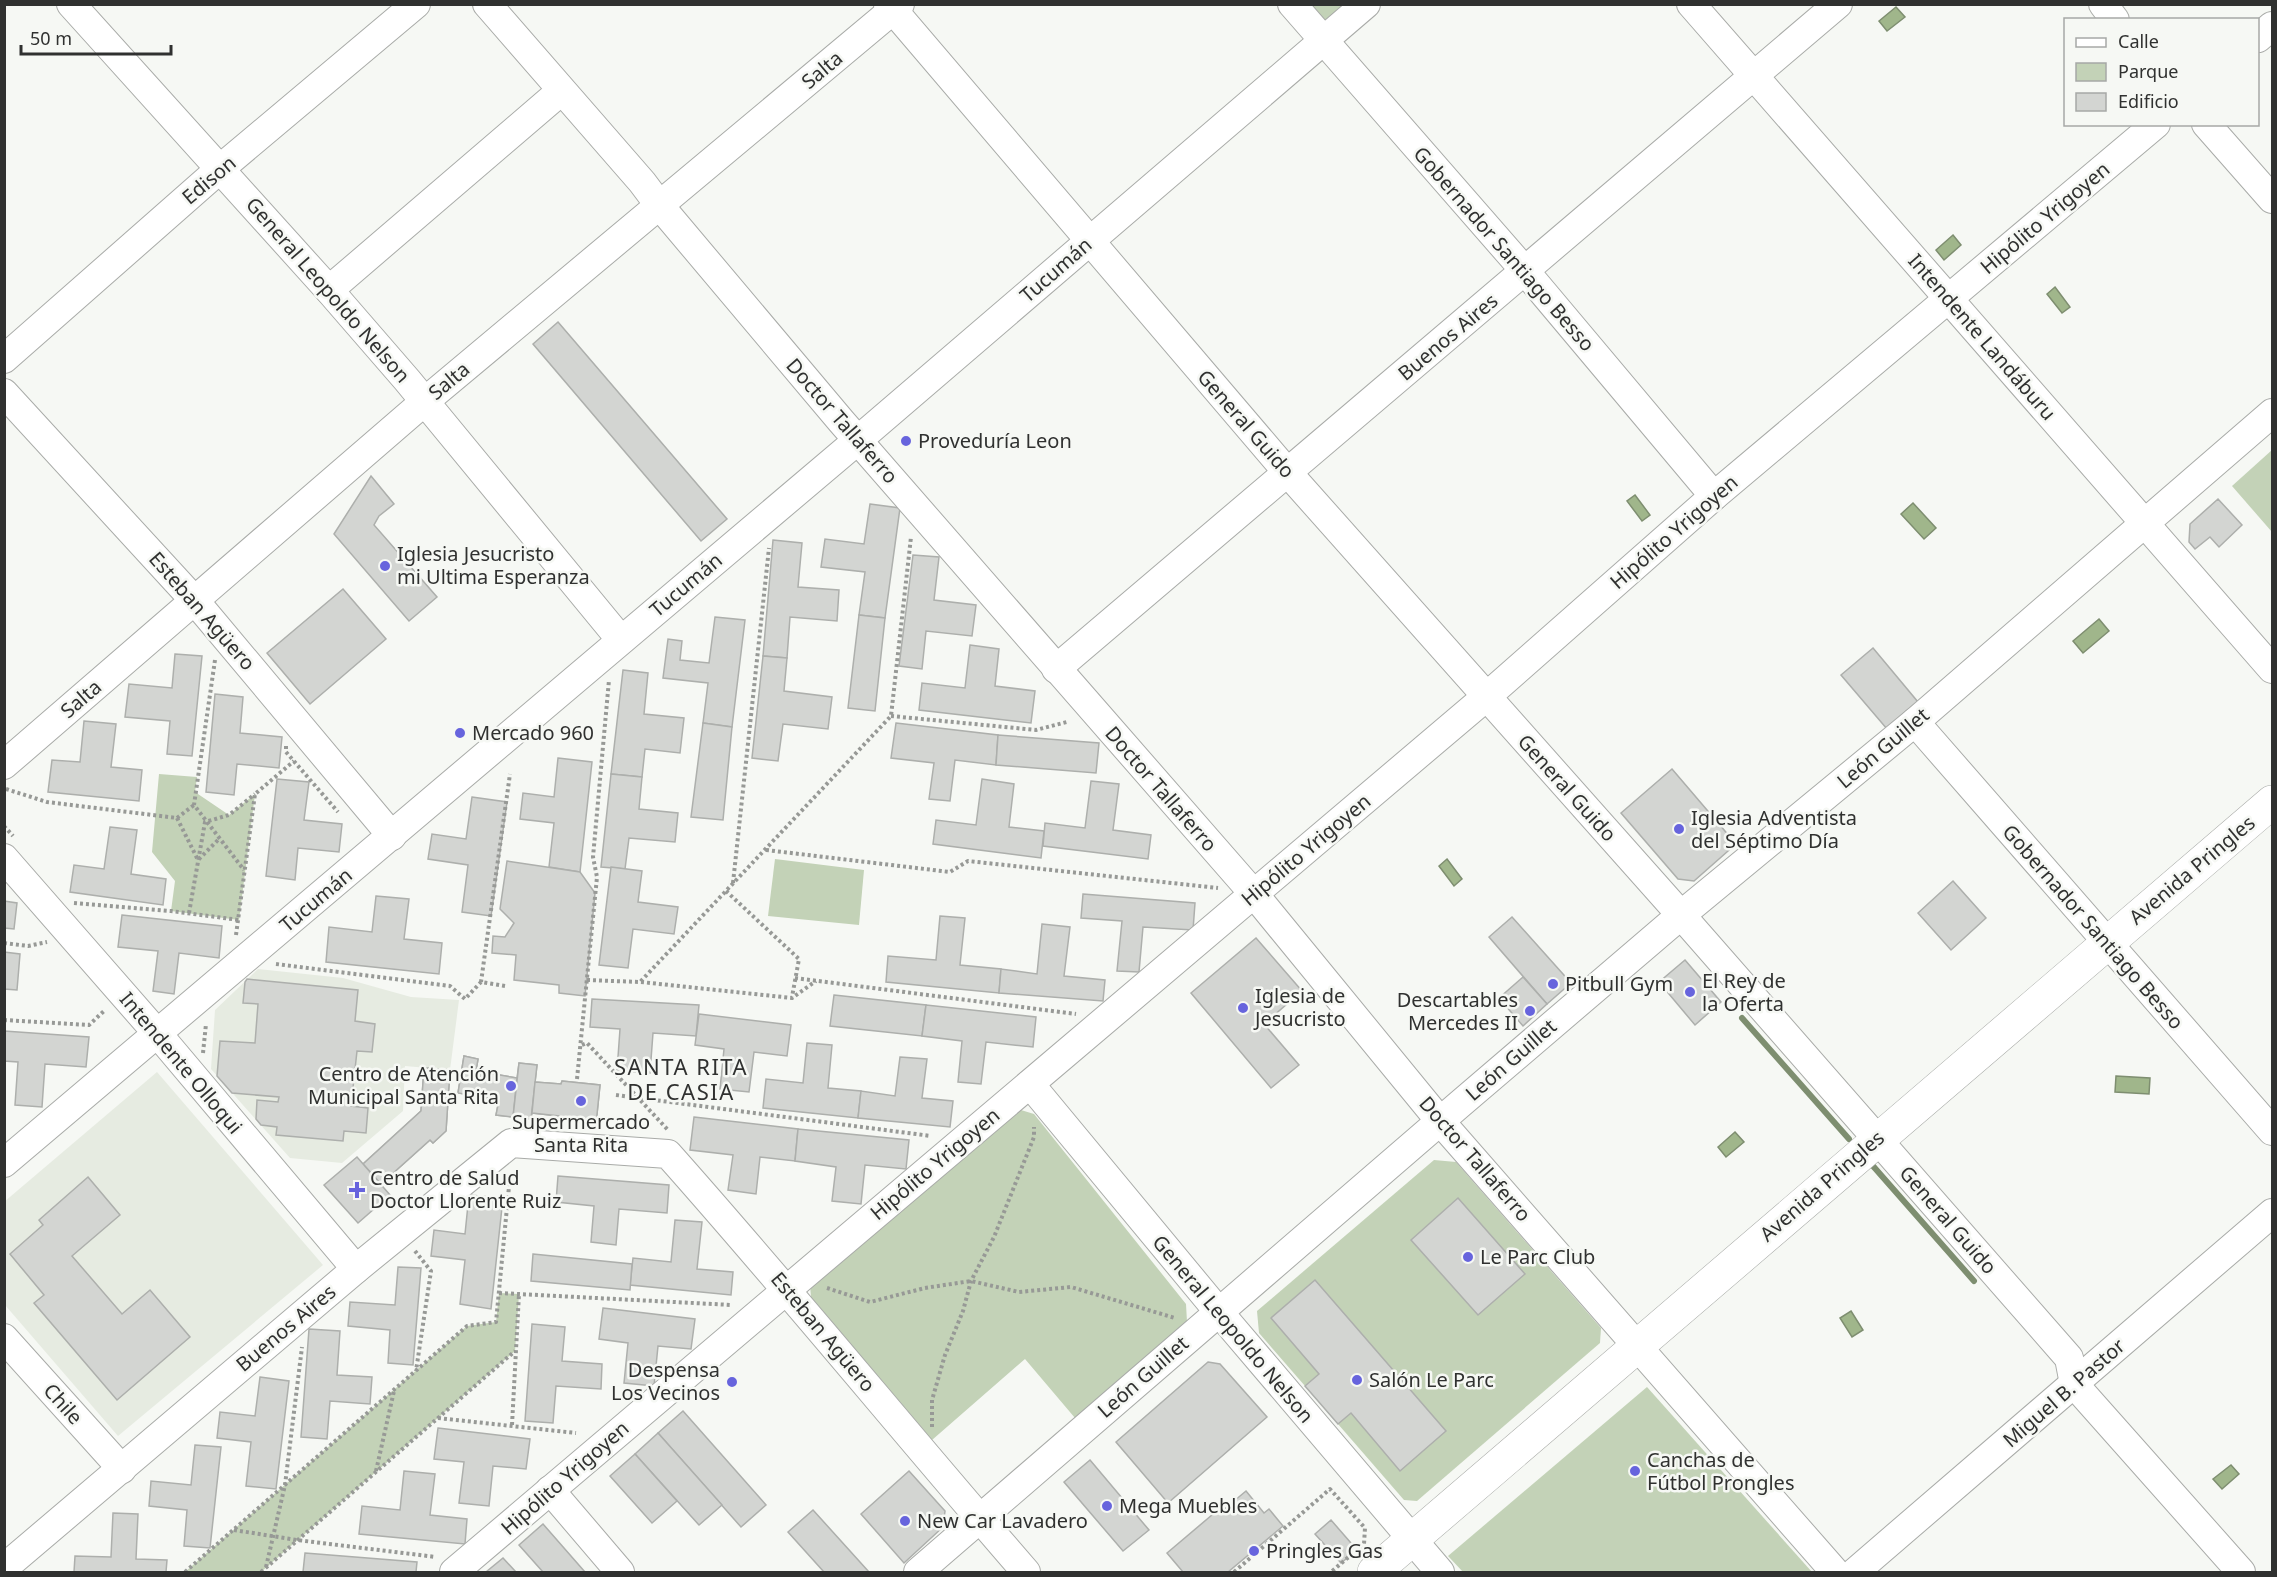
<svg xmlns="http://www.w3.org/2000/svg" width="2277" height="1577" font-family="'Noto Sans',sans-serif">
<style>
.built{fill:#e6ebe1}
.green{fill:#c3d2b7}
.water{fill:#a0b68b;stroke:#7e8e70;stroke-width:1.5}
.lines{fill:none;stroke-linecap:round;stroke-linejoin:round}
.stream{stroke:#7e8e70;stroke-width:6}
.building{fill:#d3d5d2;stroke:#adafac;stroke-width:1.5}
.minor-casing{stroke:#a9aba8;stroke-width:30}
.major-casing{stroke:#a9aba8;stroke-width:34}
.path{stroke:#979996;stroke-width:4;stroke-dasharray:3 3;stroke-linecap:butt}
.minor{stroke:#fff;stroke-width:28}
.major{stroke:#fff;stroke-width:33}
.poi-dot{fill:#6764dd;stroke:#f6f8f4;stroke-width:2}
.labels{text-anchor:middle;stroke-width:5;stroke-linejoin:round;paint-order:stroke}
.street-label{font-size:20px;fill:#303130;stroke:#f6f8f4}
.poi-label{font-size:20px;fill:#303130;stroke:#f6f8f4;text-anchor:start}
.quarter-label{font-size:22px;letter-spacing:1.5px;fill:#303130;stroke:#f6f8f4}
</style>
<rect width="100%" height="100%" fill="#f6f8f4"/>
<g class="built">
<polygon points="258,969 343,978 411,997 459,1000 450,1070 405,1066 403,1111 342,1163 290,1158 211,1069 215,1010"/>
<polygon points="157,1072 323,1265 118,1436 5,1305 4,1202"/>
</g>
<g class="green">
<polygon points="1305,5 1345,5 1322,24"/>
<polygon points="2272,450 2272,532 2232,486"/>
<polygon points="159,774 197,777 195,792 229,815 255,794 239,920 171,911 175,881 152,852"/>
<polygon points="775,859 864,870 859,925 768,916"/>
<polygon points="1014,1108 1034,1114 1186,1304 1187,1322 1075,1418 1025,1359 932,1440 811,1297 810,1285"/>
<polygon points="1434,1160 1456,1162 1601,1328 1600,1343 1417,1501 1404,1500 1259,1333 1257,1311"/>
<polygon points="499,1293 519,1294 515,1351 261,1572 185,1572 467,1326 496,1322"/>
<polygon points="1647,1387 1812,1572 1463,1572 1448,1556"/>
</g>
<g class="water">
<polygon points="1896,7 1905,17 1887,31 1879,21"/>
<polygon points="1953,235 1961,245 1944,260 1936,250"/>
<polygon points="2055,287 2070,307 2062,313 2047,294"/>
<polygon points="1635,495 1650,515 1642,521 1627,501"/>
<polygon points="1913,503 1936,528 1924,539 1901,514"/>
<polygon points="2099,619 2109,631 2083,653 2073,641"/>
<polygon points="1447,859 1462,879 1454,886 1439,866"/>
<polygon points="2116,1076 2150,1078 2149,1094 2115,1092"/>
<polygon points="1735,1132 1744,1142 1726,1157 1718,1147"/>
<polygon points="1851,1311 1863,1330 1852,1337 1840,1318"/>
<polygon points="2231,1465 2239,1474 2222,1489 2213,1479"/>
</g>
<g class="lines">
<g class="stream">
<polyline points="1742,1018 1849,1139"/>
<polyline points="1873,1166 1974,1281"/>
</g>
</g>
<g class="building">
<polygon points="558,322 727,519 701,541 533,344"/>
<polygon points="371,476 394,504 379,516 374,525 437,597 409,621 334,534"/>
<polygon points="2218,499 2242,525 2219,547 2210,537 2195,549 2189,542 2190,524"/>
<polygon points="870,504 900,508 885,618 859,615 865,572 821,567 825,539 864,544"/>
<polygon points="773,540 802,543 798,587 839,590 837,621 790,617 787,658 763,656"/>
<polygon points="913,555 939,557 934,600 976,605 972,636 926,631 922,669 899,666"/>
<polygon points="343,589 386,639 310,704 267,653"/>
<polygon points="859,615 885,618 875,711 848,708"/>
<polygon points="715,617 745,620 732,727 703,723 708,683 663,678 668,639 682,641 680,660 709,663"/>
<polygon points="970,645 999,649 995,686 1035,691 1031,723 919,710 922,683 965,688"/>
<polygon points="1873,648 1918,702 1887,729 1841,675"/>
<polygon points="175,654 202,656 192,756 167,754 170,721 125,717 129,684 172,688"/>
<polygon points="763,656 787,658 784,691 832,697 828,729 783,724 778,761 752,758"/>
<polygon points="623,670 648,673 644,714 684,718 680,753 645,749 642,777 611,774"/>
<polygon points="215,694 243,697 240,733 282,737 279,768 237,764 234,795 206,792"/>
<polygon points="84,721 116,724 111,767 142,770 139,801 48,792 52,760 80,762"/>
<polygon points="703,723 732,727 723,820 691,817"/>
<polygon points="896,723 998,735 996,765 955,760 950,801 929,799 934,763 891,758"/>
<polygon points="998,735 1099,743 1096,773 996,765"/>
<polygon points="558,758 592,762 580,872 549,867 554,823 520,819 523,793 554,797"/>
<polygon points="1672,769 1736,844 1694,881 1678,879 1621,813"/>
<polygon points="611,774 642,777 639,809 678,813 675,842 629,838 625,869 601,867"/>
<polygon points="277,779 309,782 304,820 342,824 339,852 298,848 295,880 266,876"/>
<polygon points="982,779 1014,784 1009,827 1044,831 1041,858 933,844 936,820 976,825"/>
<polygon points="1091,781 1119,784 1113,830 1151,835 1148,859 1043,846 1045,823 1085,828"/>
<polygon points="472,797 507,802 491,916 462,912 468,865 428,859 432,834 466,839"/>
<polygon points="110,827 137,830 131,874 166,879 163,905 70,892 74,865 104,869"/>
<polygon points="507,861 580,872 595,893 585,996 559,993 559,985 514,980 516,955 492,953 493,936 505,937 514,923 500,909"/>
<polygon points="611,867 642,871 638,902 678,907 674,934 633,929 628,968 599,965"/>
<polygon points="1953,881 1986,918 1951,950 1918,913"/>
<polygon points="1083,894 1195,903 1193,930 1143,927 1139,972 1117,971 1122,921 1081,918"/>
<polygon points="376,896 409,899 404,939 442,943 439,974 326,962 329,927 372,932"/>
<polygon points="4,901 17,903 14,929 4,928"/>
<polygon points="122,915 222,926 219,958 179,953 174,994 153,991 158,951 118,947"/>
<polygon points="940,916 965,918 960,965 1001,969 999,993 886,982 888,956 936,960"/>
<polygon points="1512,917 1571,983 1547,1004 1489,937"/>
<polygon points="1042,924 1070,927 1064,976 1105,980 1103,1001 999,993 1001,969 1037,974"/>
<polygon points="1256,938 1302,991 1264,1024 1299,1065 1271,1088 1191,993"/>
<polygon points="4,952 20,954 17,990 4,989"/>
<polygon points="1685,960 1721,1002 1695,1025 1659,982"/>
<polygon points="1523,977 1547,1004 1523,1026 1499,998"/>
<polygon points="247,979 358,990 355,1021 375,1024 372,1052 357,1051 351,1106 368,1108 366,1133 344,1131 343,1141 276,1135 277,1127 261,1125 256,1119 257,1100 278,1102 279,1097 232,1093 217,1076 220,1041 255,1043 258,1004 243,1003 245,982"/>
<polygon points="834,995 926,1005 922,1036 830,1026"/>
<polygon points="592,999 699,1005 696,1036 653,1033 650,1073 617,1071 620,1029 590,1027"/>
<polygon points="926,1005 1036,1017 1033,1047 986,1042 981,1084 958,1082 962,1041 922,1036"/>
<polygon points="699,1014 791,1025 787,1056 754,1052 749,1092 720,1089 724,1049 695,1045"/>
<polygon points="4,1031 89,1037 86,1067 45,1064 42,1107 15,1105 18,1062 4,1061"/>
<polygon points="807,1043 832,1045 828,1088 861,1091 858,1118 763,1108 766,1079 803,1083"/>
<polygon points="464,1056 478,1059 476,1071 517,1078 519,1063 537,1065 535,1082 561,1084 562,1081 600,1085 596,1124 559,1120 559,1116 532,1113 531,1119 496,1115 499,1100 458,1093"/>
<polygon points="464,1056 478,1059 476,1071 517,1078 513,1117 496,1115 499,1100 458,1093"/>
<polygon points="900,1057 927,1059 922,1098 953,1101 950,1127 858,1118 861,1091 895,1096"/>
<polygon points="519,1063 537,1065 531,1119 513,1117"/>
<polygon points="424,1068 450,1070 446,1131 433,1143 430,1140 381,1184 363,1164 421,1111"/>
<polygon points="424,1068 450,1070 446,1131 433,1143 430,1140 381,1184 363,1164 421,1111"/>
<polygon points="562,1081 600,1085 596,1124 559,1120 559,1116 532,1113 535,1082 561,1084"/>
<polygon points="694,1117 798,1129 795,1161 760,1157 756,1194 728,1190 733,1155 690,1150"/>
<polygon points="798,1129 909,1140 906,1169 865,1165 861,1204 832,1201 836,1167 795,1161"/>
<polygon points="357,1157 390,1195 358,1223 324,1185"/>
<polygon points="558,1176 669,1185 667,1213 619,1209 616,1245 591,1242 594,1206 556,1202"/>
<polygon points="88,1177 120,1215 72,1256 122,1314 150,1290 190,1337 117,1400 34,1303 44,1295 10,1254 43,1225 39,1220"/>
<polygon points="469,1195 503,1198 491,1309 460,1304 465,1260 431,1256 434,1230 465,1234"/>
<polygon points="1458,1198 1525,1274 1478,1315 1411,1240"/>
<polygon points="675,1220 702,1222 697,1269 733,1272 731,1295 630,1285 633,1258 671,1262"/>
<polygon points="533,1254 632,1264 630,1290 531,1281"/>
<polygon points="398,1267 421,1268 413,1365 388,1363 390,1330 348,1326 350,1302 395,1305"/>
<polygon points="1315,1280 1446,1431 1400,1471 1351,1413 1338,1424 1305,1386 1319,1374 1271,1318"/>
<polygon points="603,1308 695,1319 691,1349 658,1346 654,1386 624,1383 628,1343 599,1339"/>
<polygon points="532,1324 565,1327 562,1361 602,1364 601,1389 556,1386 553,1423 525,1421"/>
<polygon points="309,1329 340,1331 337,1375 372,1377 370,1404 330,1401 327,1439 301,1437"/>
<polygon points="1208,1362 1220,1364 1267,1417 1168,1503 1116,1442"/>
<polygon points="260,1377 289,1381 276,1489 246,1486 251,1442 217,1438 220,1412 255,1416"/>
<polygon points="683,1411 766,1505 741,1527 658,1433"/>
<polygon points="438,1428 530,1439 526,1469 493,1466 489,1506 459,1503 464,1462 434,1459"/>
<polygon points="658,1433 722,1505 699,1525 635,1454"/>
<polygon points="195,1445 221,1447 210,1548 184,1546 187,1510 149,1506 151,1481 191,1485"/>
<polygon points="635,1454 677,1501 652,1523 610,1476"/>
<polygon points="1090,1460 1149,1530 1123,1551 1064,1482"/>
<polygon points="404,1471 435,1474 430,1515 467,1519 465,1544 359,1534 362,1506 400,1510"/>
<polygon points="909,1471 945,1511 943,1527 904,1563 861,1514"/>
<polygon points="1246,1491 1264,1513 1269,1509 1283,1526 1228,1572 1183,1572 1167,1553 1219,1509 1221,1512"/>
<polygon points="813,1510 869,1572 824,1572 788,1532"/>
<polygon points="113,1513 138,1514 136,1559 167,1560 166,1572 74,1572 75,1556 111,1557"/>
<polygon points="1331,1520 1357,1550 1341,1563 1315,1534"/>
<polygon points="543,1524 585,1572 543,1572 519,1545"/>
<polygon points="305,1553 417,1562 416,1572 303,1572"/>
<polygon points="503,1558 516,1572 486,1572"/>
</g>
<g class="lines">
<g class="minor-casing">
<g id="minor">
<polyline points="71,4 329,290 407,380 621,640"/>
<polyline points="487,4 642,182 660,206 841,421 1254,894 1440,1121 1835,1572"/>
<polyline points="888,4 1288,473 1681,915 2069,1358 2074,1384 2241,1572"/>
<polyline points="1292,4 1525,271 1714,496"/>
<polyline points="1691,4 2272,669"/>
<polyline points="2103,4 2115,20"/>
<polyline points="2258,38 2272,26"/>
<polyline points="2206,124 2272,199"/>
<polyline points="329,290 561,91"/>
<polyline points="4,359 221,168 416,4"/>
<polyline points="4,393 195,601 392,836"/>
<polyline points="1056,669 1838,4"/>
<polyline points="1915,722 2272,1131"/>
<polyline points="4,765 424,402 900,4"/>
<polyline points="4,858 157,1033 356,1269"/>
<polyline points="1030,1084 1218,1311 1440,1572"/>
<polyline points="4,1163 858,440 1366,4"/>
<polyline points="4,1338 122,1469"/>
<polyline points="550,1490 620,1572"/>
<path d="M4,1568l352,-299 155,-126 157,11c122,137 238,280 358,418"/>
<polyline points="454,1572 1486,697 1714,496 2156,124"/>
<polyline points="918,1572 1460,1104 1681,915 1915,722 2272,413"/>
<polyline points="1855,1572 2272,1213"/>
</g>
</g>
<g class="major-casing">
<polyline id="major" points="1374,1572 2272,802"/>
</g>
<g class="path">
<polyline points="215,660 194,805 244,870"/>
<polyline points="891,716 1036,730 1067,722"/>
<polyline points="286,746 286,752 338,812"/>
<polyline points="6,789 47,802 177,818 194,805"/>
<polyline points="177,818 198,860 219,839"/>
<polyline points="4,826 13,836"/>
<polyline points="766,850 950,872 968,861 1218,888"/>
<polyline points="733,883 769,548"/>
<polyline points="726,891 799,959 792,997"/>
<polyline points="74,903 171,911 239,920"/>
<polyline points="189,913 205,822 229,815 255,794"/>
<polyline points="236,935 255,794 294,761"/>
<polyline points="4,943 28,946 47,942"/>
<polyline points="276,964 450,986 465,999 481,982"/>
<polyline points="795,978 1076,1014"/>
<polyline points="587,980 640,982 891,716 911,537"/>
<polyline points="641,982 792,998 816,981"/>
<polyline points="505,986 481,982 510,774"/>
<polyline points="4,1020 89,1025 105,1010"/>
<polyline points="582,1045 587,1043 668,1130"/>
<polyline points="203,1053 206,1024"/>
<polyline points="577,1079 597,877 593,857 609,680"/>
<polyline points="616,1095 931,1136"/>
<polyline points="415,1251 431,1271 416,1371"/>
<polyline points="827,1288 870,1302 925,1288 971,1281 1019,1292 1071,1287 1175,1318"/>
<polyline points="499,1293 732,1305"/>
<polyline points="438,1418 576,1433"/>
<polyline points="512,1425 519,1294"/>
<polyline points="932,1427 932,1400 945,1355 963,1311 971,1281 994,1237 1034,1137 1034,1127"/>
<polyline points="376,1471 394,1391"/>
<polyline points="234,1530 297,1540 436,1557"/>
<polyline points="266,1567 285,1485 302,1347"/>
<polyline points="185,1572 467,1326 496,1322 510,1176"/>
<polyline points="261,1572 515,1351"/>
<polyline points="1234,1572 1330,1489 1365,1528 1364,1544 1331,1572"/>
</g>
<use href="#minor" class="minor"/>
<use href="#major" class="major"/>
</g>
<g class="poi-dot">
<circle cx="906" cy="441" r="6"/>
<circle cx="385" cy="566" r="6"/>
<circle cx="460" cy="733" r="6"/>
<circle cx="1679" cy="829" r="6"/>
<circle cx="1553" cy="984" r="6"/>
<circle cx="1690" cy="992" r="6"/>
<circle cx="1243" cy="1008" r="6"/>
<circle cx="1530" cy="1011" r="6"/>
<circle cx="511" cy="1086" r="6"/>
<circle cx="581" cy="1101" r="6"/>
<path d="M354 1181h6v6h6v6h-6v6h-6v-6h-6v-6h6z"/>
<circle cx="1468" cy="1257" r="6"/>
<circle cx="1357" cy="1380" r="6"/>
<circle cx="732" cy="1382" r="6"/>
<circle cx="1635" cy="1471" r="6"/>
<circle cx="1107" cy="1506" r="6"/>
<circle cx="905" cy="1521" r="6"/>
<circle cx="1254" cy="1551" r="6"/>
</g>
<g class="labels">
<g class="street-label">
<text transform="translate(822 70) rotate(-40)" y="7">Salta</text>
<text transform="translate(209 180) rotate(-40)" y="7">Edison</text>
<text transform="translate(2045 218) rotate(-40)" y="7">Hipólito Yrigoyen</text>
<text transform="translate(1504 249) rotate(49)" y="7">Gobernador Santiago Besso</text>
<text transform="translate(1056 270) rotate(-41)" y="7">Tucumán</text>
<text transform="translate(328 290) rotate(49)" y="7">General Leopoldo Nelson</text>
<text transform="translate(1448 337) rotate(-40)" y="7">Buenos Aires</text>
<text transform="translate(1982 337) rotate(49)" y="7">Intendente Landáburu</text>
<text transform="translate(449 381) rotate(-40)" y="7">Salta</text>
<text transform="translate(842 421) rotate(49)" y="7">Doctor Tallaferro</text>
<text transform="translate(1246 424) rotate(49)" y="7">General Guido</text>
<text transform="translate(1674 532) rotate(-41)" y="7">Hipólito Yrigoyen</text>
<text transform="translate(686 585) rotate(-40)" y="7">Tucumán</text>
<text transform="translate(202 611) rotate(49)" y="7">Esteban Agüero</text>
<text transform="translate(81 699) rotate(-41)" y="7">Salta</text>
<text transform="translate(1883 748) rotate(-40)" y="7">León Guillet</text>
<text transform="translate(1567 788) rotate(48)" y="7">General Guido</text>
<text transform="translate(1161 789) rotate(49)" y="7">Doctor Tallaferro</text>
<text transform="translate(1306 850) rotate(-40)" y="7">Hipólito Yrigoyen</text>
<text transform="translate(2192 870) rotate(-40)" y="7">Avenida Pringles</text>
<text transform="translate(316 900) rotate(-40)" y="7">Tucumán</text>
<text transform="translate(2093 927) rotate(49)" y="7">Gobernador Santiago Besso</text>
<text transform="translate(1511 1060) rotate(-41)" y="7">León Guillet</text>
<text transform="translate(181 1063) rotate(50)" y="7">Intendente Olloqui</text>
<text transform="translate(1475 1159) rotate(49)" y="7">Doctor Tallaferro</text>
<text transform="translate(935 1164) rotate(-40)" y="7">Hipólito Yrigoyen</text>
<text transform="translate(1822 1186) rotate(-41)" y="7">Avenida Pringles</text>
<text transform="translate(1948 1220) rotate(49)" y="7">General Guido</text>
<text transform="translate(286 1328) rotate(-40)" y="7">Buenos Aires</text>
<text transform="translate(1233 1329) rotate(50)" y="7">General Leopoldo Nelson</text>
<text transform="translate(823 1332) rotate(50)" y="7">Esteban Agüero</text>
<text transform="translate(1143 1377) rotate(-41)" y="7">León Guillet</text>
<text transform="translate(2064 1393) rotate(-41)" y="7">Miguel B. Pastor</text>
<text transform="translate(63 1404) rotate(48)" y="7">Chile</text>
<text transform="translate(565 1478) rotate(-41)" y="7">Hipólito Yrigoyen</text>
</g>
<g class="poi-label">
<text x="918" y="448">Proveduría Leon</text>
<text x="397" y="561">Iglesia Jesucristo<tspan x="397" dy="23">mi Ultima Esperanza</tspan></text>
<text x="472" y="740">Mercado 960</text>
<text x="1691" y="825">Iglesia Adventista<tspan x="1691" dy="23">del Séptimo Día</tspan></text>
<text x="1702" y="988">El Rey de<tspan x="1702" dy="23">la Oferta</tspan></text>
<text x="1565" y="991">Pitbull Gym</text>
<text x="1255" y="1003">Iglesia de<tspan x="1255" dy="23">Jesucristo</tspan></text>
<text x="1518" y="1007" text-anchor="end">Descartables<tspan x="1518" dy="23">Mercedes II</tspan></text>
<text x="499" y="1081" text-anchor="end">Centro de Atención<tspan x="499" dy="23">Municipal Santa Rita</tspan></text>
<text x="581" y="1129" text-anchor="middle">Supermercado<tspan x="581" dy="23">Santa Rita</tspan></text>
<text x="370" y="1185">Centro de Salud<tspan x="370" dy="23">Doctor Llorente Ruiz</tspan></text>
<text x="1480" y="1264">Le Parc Club</text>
<text x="720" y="1377" text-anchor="end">Despensa<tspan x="720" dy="23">Los Vecinos</tspan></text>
<text x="1369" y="1387">Salón Le Parc</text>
<text x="1647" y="1467">Canchas de<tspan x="1647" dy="23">Fútbol Prongles</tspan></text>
<text x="1119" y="1513">Mega Muebles</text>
<text x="917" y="1528">New Car Lavadero</text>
<text x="1266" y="1558">Pringles Gas</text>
</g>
<g class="quarter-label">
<text x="681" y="1075">SANTA RITA<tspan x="681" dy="25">DE CASIA</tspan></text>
</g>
</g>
<rect width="2277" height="1577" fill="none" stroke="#303130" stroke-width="12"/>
<rect x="2064" y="18" width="195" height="108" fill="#f6f8f4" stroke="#a7a8a6" stroke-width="1.5"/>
<rect x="2076" y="38" width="30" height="9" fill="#ffffff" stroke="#a7a8a6" stroke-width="1.5"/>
<text x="2118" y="48" font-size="18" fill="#303130">Calle</text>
<rect x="2076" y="63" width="30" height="18" fill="#c3d2b7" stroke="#a7a8a6" stroke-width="1.5"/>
<text x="2118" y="78" font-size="18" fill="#303130">Parque</text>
<rect x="2076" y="93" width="30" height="18" fill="#d3d5d2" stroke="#a7a8a6" stroke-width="1.5"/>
<text x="2118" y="108" font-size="18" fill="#303130">Edificio</text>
<path d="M21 45v9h150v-9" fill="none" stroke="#303130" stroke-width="3"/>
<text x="30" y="45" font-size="18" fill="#303130" stroke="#f6f8f4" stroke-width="4.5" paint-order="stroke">50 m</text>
</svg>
